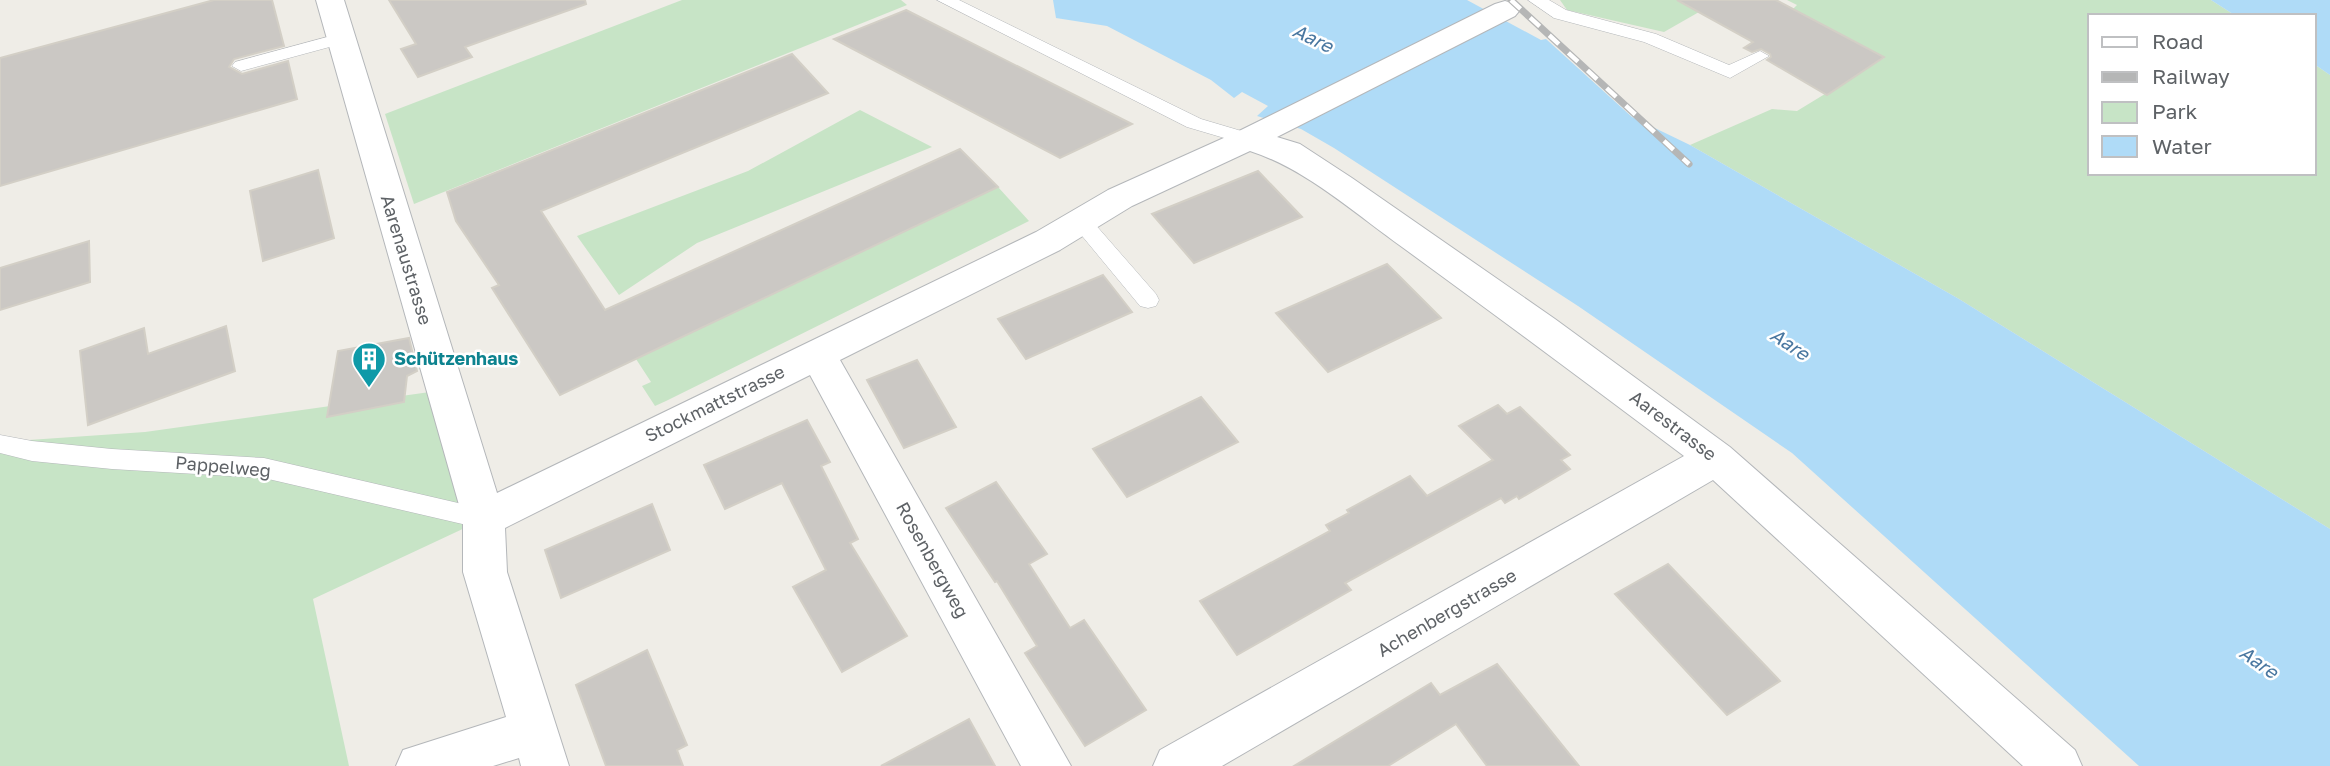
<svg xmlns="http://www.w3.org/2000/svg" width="2330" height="766" font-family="'Golos Text',sans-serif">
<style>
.green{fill:#c7e4c6}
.water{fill:#afdbf7}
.building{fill:#cbc8c4;stroke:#d3cfc6;stroke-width:2}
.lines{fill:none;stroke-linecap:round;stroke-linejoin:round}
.lane-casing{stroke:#b4b7ba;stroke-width:1}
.street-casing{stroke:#b4b7ba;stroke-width:2}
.lane{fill:#fff;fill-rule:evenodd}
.street{fill:#fff;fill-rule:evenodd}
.rail-casing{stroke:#b5b6b6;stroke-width:7}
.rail{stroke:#fff;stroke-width:4.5;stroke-dasharray:13;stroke-linecap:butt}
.labels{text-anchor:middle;stroke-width:5;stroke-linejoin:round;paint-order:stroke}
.street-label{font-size:18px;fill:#5e6266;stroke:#fff}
.culture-label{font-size:18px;font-weight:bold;fill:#0d838f;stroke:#fff;text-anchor:start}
.water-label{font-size:19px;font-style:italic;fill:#4977a0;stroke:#fff}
</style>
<rect width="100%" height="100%" fill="#efede7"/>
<g class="green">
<polygon points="682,0 901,0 907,5 414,204 385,114"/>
<polygon points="1560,0 1677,0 1699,12 1664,32 1567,10"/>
<polygon points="1787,0 2211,0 2236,16 2090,16 2090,173 2314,173 2314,64 2330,75 2330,529 1959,299 1690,145 1772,109 1797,111 1884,58 1793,9 1797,5"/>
<polygon points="860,110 932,147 697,243 619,295 577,236 748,171"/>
<polygon points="998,187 1029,221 666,401 655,406 642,386 651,382 636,359"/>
<polygon points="444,390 484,519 313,599 349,766 0,766 0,442 145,432"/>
</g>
<g class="water">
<polygon points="1053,0 1467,0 1541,40 1546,39 1632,117 1690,145 1959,299 2330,529 2330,766 2139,766 1792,453 1578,306 1334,148 1301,129 1257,116 1268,106 1242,92 1234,98 1211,80 1107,26 1056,18"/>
<polygon points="2211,0 2330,0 2330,75 2314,64 2314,16 2236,16"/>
</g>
<g class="building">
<polygon points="214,0 272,0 284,46 234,59 229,67 242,74 288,61 297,99 0,186 0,58"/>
<polygon points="389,0 585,0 586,4 465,47 472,57 418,77 401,49 416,44"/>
<polygon points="1677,0 1776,0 1884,57 1827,95 1767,60 1771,57 1770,54 1761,49 1752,52 1744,48 1753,42"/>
<polygon points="906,10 1132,124 1060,158 834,39"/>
<polygon points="792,54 828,93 541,211 605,310 960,149 998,187 560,395 492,288 499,285 456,221 447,192"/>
<polygon points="318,170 334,238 263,261 250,191"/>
<polygon points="1258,171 1302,217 1194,263 1152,214"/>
<polygon points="89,241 90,282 0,310 0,268"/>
<polygon points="1387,264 1441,318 1328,372 1276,313"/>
<polygon points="1103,275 1132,312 1026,359 998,319"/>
<polygon points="226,326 235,371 88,425 80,351 144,328 148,354"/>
<polygon points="409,338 417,371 407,376 404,402 327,417 338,351"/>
<polygon points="917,360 956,427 904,448 867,380"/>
<polygon points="1201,397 1238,442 1127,497 1093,449"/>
<polygon points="1498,405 1507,414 1520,407 1570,455 1561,460 1570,469 1519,499 1517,496 1505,503 1501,498 1345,583 1351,590 1237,655 1200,601 1330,531 1326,525 1349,513 1347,510 1410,476 1427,496 1493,460 1459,426"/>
<polygon points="807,420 830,462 821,466 858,539 850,543 907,636 842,672 793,587 826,570 782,483 725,509 704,465"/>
<polygon points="996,482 1047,554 1029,564 1070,628 1084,620 1146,710 1085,746 1025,653 1037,646 997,581 995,582 946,508"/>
<polygon points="652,504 670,550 561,598 545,550"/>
<polygon points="1668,564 1780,681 1727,715 1615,594"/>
<polygon points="647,650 687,745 677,750 683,766 606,766 576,685"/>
<polygon points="1497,664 1579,766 1487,766 1456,724 1388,766 1294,766 1431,683 1440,695"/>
<polygon points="969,719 995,766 881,766"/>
</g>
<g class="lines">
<g class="lane-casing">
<g id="lane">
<polygon points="937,0 959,0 1201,119 1255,135 1258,139 1255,143 1248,145 1187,127"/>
<polygon points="1528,0 1549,0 1566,10 1656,34 1729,65 1760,51 1769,56 1730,78 1644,42 1554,18"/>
<polygon points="342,33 351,38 348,42 241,71 232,66 235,62"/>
<polygon points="1080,213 1087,215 1156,294 1159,300 1156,306 1148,308 1140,306 1073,225 1070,220 1073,215"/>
<polygon points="0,435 32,441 112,449 264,458 484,509 493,512 496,519 493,526 484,529 264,478 112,469 32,461 0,453"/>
</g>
</g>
<g class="street-casing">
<path id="street" d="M316,0h28l153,493 539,-261 72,-42 129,-58 258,-128 10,-3 10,3 5,6 -5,6 -238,121 23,7 52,34 203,141 175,128 345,303 7,16h-59l-310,-286 -491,286h-69l7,-16 524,-294c-93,-70 -187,-140 -282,-209 -48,-34 -96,-78 -152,-96l-118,55 -72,44 -220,110 231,406h-50l-211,-391 -305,153 2,44 62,194h-48l-2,-8 -26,8h-97l7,-16 103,-33 -43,-145v-53z"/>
</g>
<use href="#lane" class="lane"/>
<use href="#street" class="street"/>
<g class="rail-casing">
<polyline id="rail" points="1511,0 1689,164"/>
</g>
<use href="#rail" class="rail"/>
</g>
<defs>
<g id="building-pin" transform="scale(1.75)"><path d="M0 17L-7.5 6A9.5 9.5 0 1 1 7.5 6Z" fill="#0f9aa8" stroke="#fff"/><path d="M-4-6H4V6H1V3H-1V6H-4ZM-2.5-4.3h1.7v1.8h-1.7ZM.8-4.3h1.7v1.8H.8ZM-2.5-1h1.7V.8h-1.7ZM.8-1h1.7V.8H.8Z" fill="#fff"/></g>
</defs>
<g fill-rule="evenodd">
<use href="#building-pin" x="369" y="359"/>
</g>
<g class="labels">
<g class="street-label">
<text transform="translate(406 260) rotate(73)" y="6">Aarenaustrasse</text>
<text transform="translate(715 404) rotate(-26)" y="6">Stockmattstrasse</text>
<text transform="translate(1673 426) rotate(37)" y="6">Aarestrasse</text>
<text transform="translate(223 467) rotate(5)" y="6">Pappelweg</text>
<text transform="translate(932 560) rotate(61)" y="6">Rosenbergweg</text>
<text transform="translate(1447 613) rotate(-30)" y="6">Achenbergstrasse</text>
</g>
<g class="culture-label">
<text x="394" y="365">Schützenhaus</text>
</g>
<g class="water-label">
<text transform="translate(1313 38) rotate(26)" y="7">Aare</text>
<text transform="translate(1790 344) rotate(34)" y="7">Aare</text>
<text transform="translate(2259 662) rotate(35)" y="7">Aare</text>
</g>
</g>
<rect x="2088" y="14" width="228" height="161" fill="#ffffff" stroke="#bfc0c2" stroke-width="2"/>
<rect x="2102" y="37" width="35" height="10" fill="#ffffff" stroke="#bfc0c2" stroke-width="2"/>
<text x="2152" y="49" font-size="21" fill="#5e6266">Road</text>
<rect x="2102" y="72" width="35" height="10" fill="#b5b6b6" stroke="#bfc0c2" stroke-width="2"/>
<text x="2152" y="84" font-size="21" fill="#5e6266">Railway</text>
<rect x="2102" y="102" width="35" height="21" fill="#c7e4c6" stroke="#bfc0c2" stroke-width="2"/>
<text x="2152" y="119" font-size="21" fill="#5e6266">Park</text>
<rect x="2102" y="136" width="35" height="21" fill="#afdbf7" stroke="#bfc0c2" stroke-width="2"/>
<text x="2152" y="154" font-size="21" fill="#5e6266">Water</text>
</svg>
